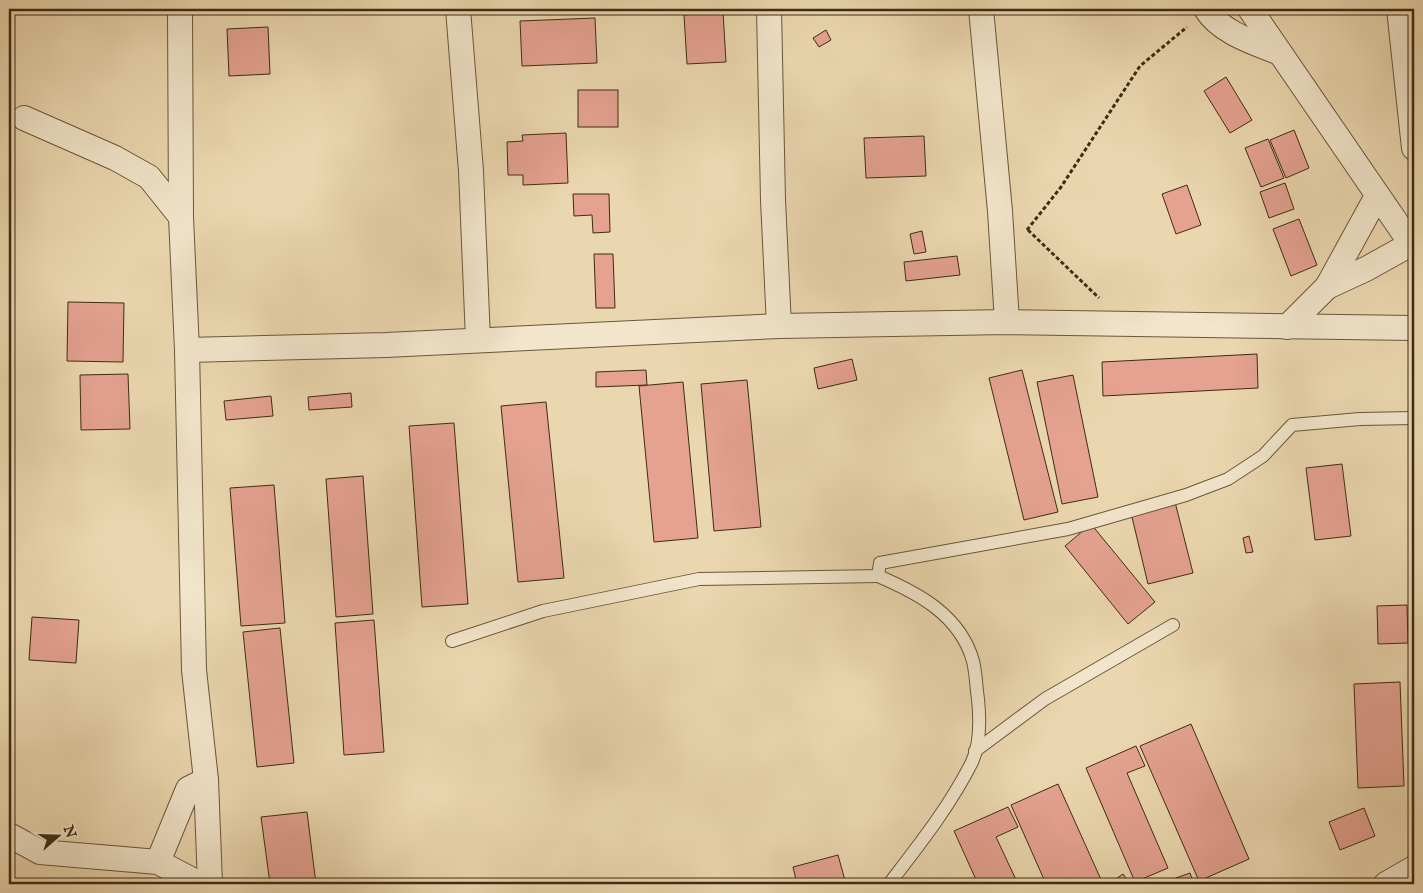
<svg xmlns="http://www.w3.org/2000/svg" width="1423" height="893" font-family="'IM FELL English',serif">
<style>
.building{fill:#e5a291;stroke:#3e2c13}
.lines{fill:none;stroke-linecap:round;stroke-linejoin:round}
.lane-casing{stroke:#69573a;stroke-width:14}
.street-casing{stroke:#69573a;stroke-width:26}
.path{stroke:#3e2c13;stroke-width:3;stroke-dasharray:4 2.5;stroke-linecap:butt}
.lane{stroke:#f2e5cb;stroke-width:12}
.street{stroke:#f2e5cb;stroke-width:24}
</style>
<rect width="100%" height="100%" fill="#ebd7af"/>
<filter id="stains"><feTurbulence type="fractalNoise" baseFrequency=".004" numOctaves="4"/><feColorMatrix values="0 0 0 0 .2 0 0 0 0 .09 0 0 0 0 .02 0 0 0 .5 -.17"/></filter>
<radialGradient id="worn" r=".72"><stop offset=".6" stop-color="#630" stop-opacity="0"/><stop offset="1" stop-color="#630" stop-opacity=".3"/></radialGradient>
<g class="building">
<polygon points="723,12 726,62 687,64 684,15"/>
<polygon points="595,18 597,63 522,66 520,21"/>
<polygon points="268,27 270,74 229,76 227,29"/>
<polygon points="826,30 831,40 819,47 813,38"/>
<polygon points="1226,77 1252,120 1230,133 1204,91"/>
<rect x="578" y="90" width="40" height="37"/>
<polygon points="1294,130 1309,168 1286,178 1270,140"/>
<polygon points="566,133 568,183 523,185 523,175 508,175 507,142 523,141 522,135"/>
<polygon points="924,136 926,176 866,178 864,138"/>
<polygon points="1268,139 1284,178 1261,187 1245,148"/>
<rect x="9" y="141" width="4" height="47"/>
<polygon points="1285,183 1294,209 1269,218 1260,192"/>
<polygon points="1187,185 1201,225 1176,234 1162,194"/>
<polygon points="573,194 609,194 610,232 593,233 592,215 574,216"/>
<polygon points="1299,219 1317,265 1291,276 1273,229"/>
<polygon points="922,231 926,252 914,254 910,234"/>
<polygon points="594,254 613,254 615,308 596,308"/>
<polygon points="957,256 960,275 906,281 904,262"/>
<polygon points="68,302 124,303 123,362 67,361"/>
<polygon points="1257,354 1258,388 1103,396 1102,362"/>
<polygon points="852,359 857,380 818,389 814,368"/>
<polygon points="646,370 647,385 596,387 596,372"/>
<polygon points="1022,370 1058,512 1024,520 989,378"/>
<polygon points="128,374 130,429 81,430 80,375"/>
<polygon points="1073,375 1098,497 1062,504 1037,382"/>
<polygon points="747,380 761,527 714,531 701,384"/>
<polygon points="683,382 698,538 654,542 639,386"/>
<polygon points="351,393 352,407 309,410 308,397"/>
<polygon points="271,396 273,416 226,420 224,401"/>
<polygon points="546,402 564,578 518,582 501,406"/>
<polygon points="454,423 468,604 422,607 409,426"/>
<polygon points="1342,464 1351,536 1315,540 1306,468"/>
<polygon points="363,476 373,614 336,617 326,479"/>
<polygon points="274,485 285,623 241,626 230,488"/>
<polygon points="1175,502 1193,573 1148,584 1131,513"/>
<polygon points="1091,524 1155,602 1128,624 1065,546"/>
<polygon points="1249,536 1253,552 1246,553 1243,538"/>
<polygon points="1407,605 1408,643 1378,644 1377,606"/>
<polygon points="32,617 79,620 76,663 29,660"/>
<polygon points="374,620 384,752 344,755 335,623"/>
<polygon points="280,628 294,763 257,767 243,632"/>
<polygon points="1400,682 1404,786 1358,788 1354,684"/>
<polygon points="1191,724 1249,859 1199,881 1140,746"/>
<polygon points="1136,746 1145,766 1127,773 1168,868 1135,882 1086,768"/>
<polygon points="1058,784 1103,884 1046,884 1011,805"/>
<polygon points="1008,807 1018,827 996,837 1018,884 978,884 954,831"/>
<polygon points="1364,808 1375,836 1340,850 1329,822"/>
<polygon points="307,812 316,884 270,884 261,817"/>
<polygon points="838,855 846,884 797,884 793,867"/>
<polygon points="1190,873 1194,884 1159,884"/>
<polygon points="1123,874 1130,884 1111,884 1110,883"/>
</g>
<g class="lines">
<g class="lane-casing">
<g id="lane">
<path d="M878,576c40,17 82,39 95,85 3,12 3,25 5,38 2,20 3,44 -6,63 -22,44 -53,83 -83,122"/>
<polyline points="452,641 543,611 699,579 878,576 880,563 1068,529 1186,495 1228,479 1263,456 1292,425 1360,419 1414,418"/>
<polyline points="975,751 1045,699 1173,625"/>
</g>
</g>
<g class="street-casing">
<g id="street">
<polyline points="180,9 181,217 187,350 194,670 206,780 210,884"/>
<polyline points="458,9 471,171 478,340"/>
<polyline points="769,9 773,200 779,326"/>
<polyline points="981,9 1000,211 1007,322"/>
<path d="M1206,9c15,24 49,34 74,44"/>
<polyline points="1250,9 1414,248"/>
<polyline points="1399,9 1414,148"/>
<polyline points="24,118 115,158 149,177 181,217"/>
<polyline points="1327,287 1366,269 1411,244"/>
<polyline points="1287,327 1327,287 1377,196"/>
<polyline points="187,350 386,345 779,326 1007,322 1414,328"/>
<polyline points="9,835 40,852 158,862 200,884"/>
<polyline points="158,862 188,789 206,780"/>
<polyline points="1386,884 1414,868"/>
</g>
</g>
<g class="path">
<polyline points="1027,230 1061,187 1140,66 1187,27"/>
<polyline points="1028,230 1099,298"/>
</g>
<use href="#lane" class="lane"/>
<use href="#street" class="street"/>
</g>
<rect width="1423" height="893" fill="none" stroke="#ebd7af" stroke-width="30"/>
<rect x="10" y="10" width="1403" height="873" fill="none" stroke="#3e2c13" stroke-width="2.5"/>
<rect x="15" y="15" width="1393" height="863" fill="none" stroke="#3e2c13"/>
<g transform="translate(58 836) rotate(70)" stroke="#f2e5cb" stroke-width="4" paint-order="stroke">
<path d="M0-4L9 19L0 12L-9 19Z" fill="#3e2c13"/>
<text y="-8" font-size="14" font-weight="bold" text-anchor="middle" fill="#3e2c13">N</text>
</g>
<rect width="100%" height="100%" filter="url(#stains)"/>
<rect width="100%" height="100%" fill="url(#worn)"/>
</svg>
